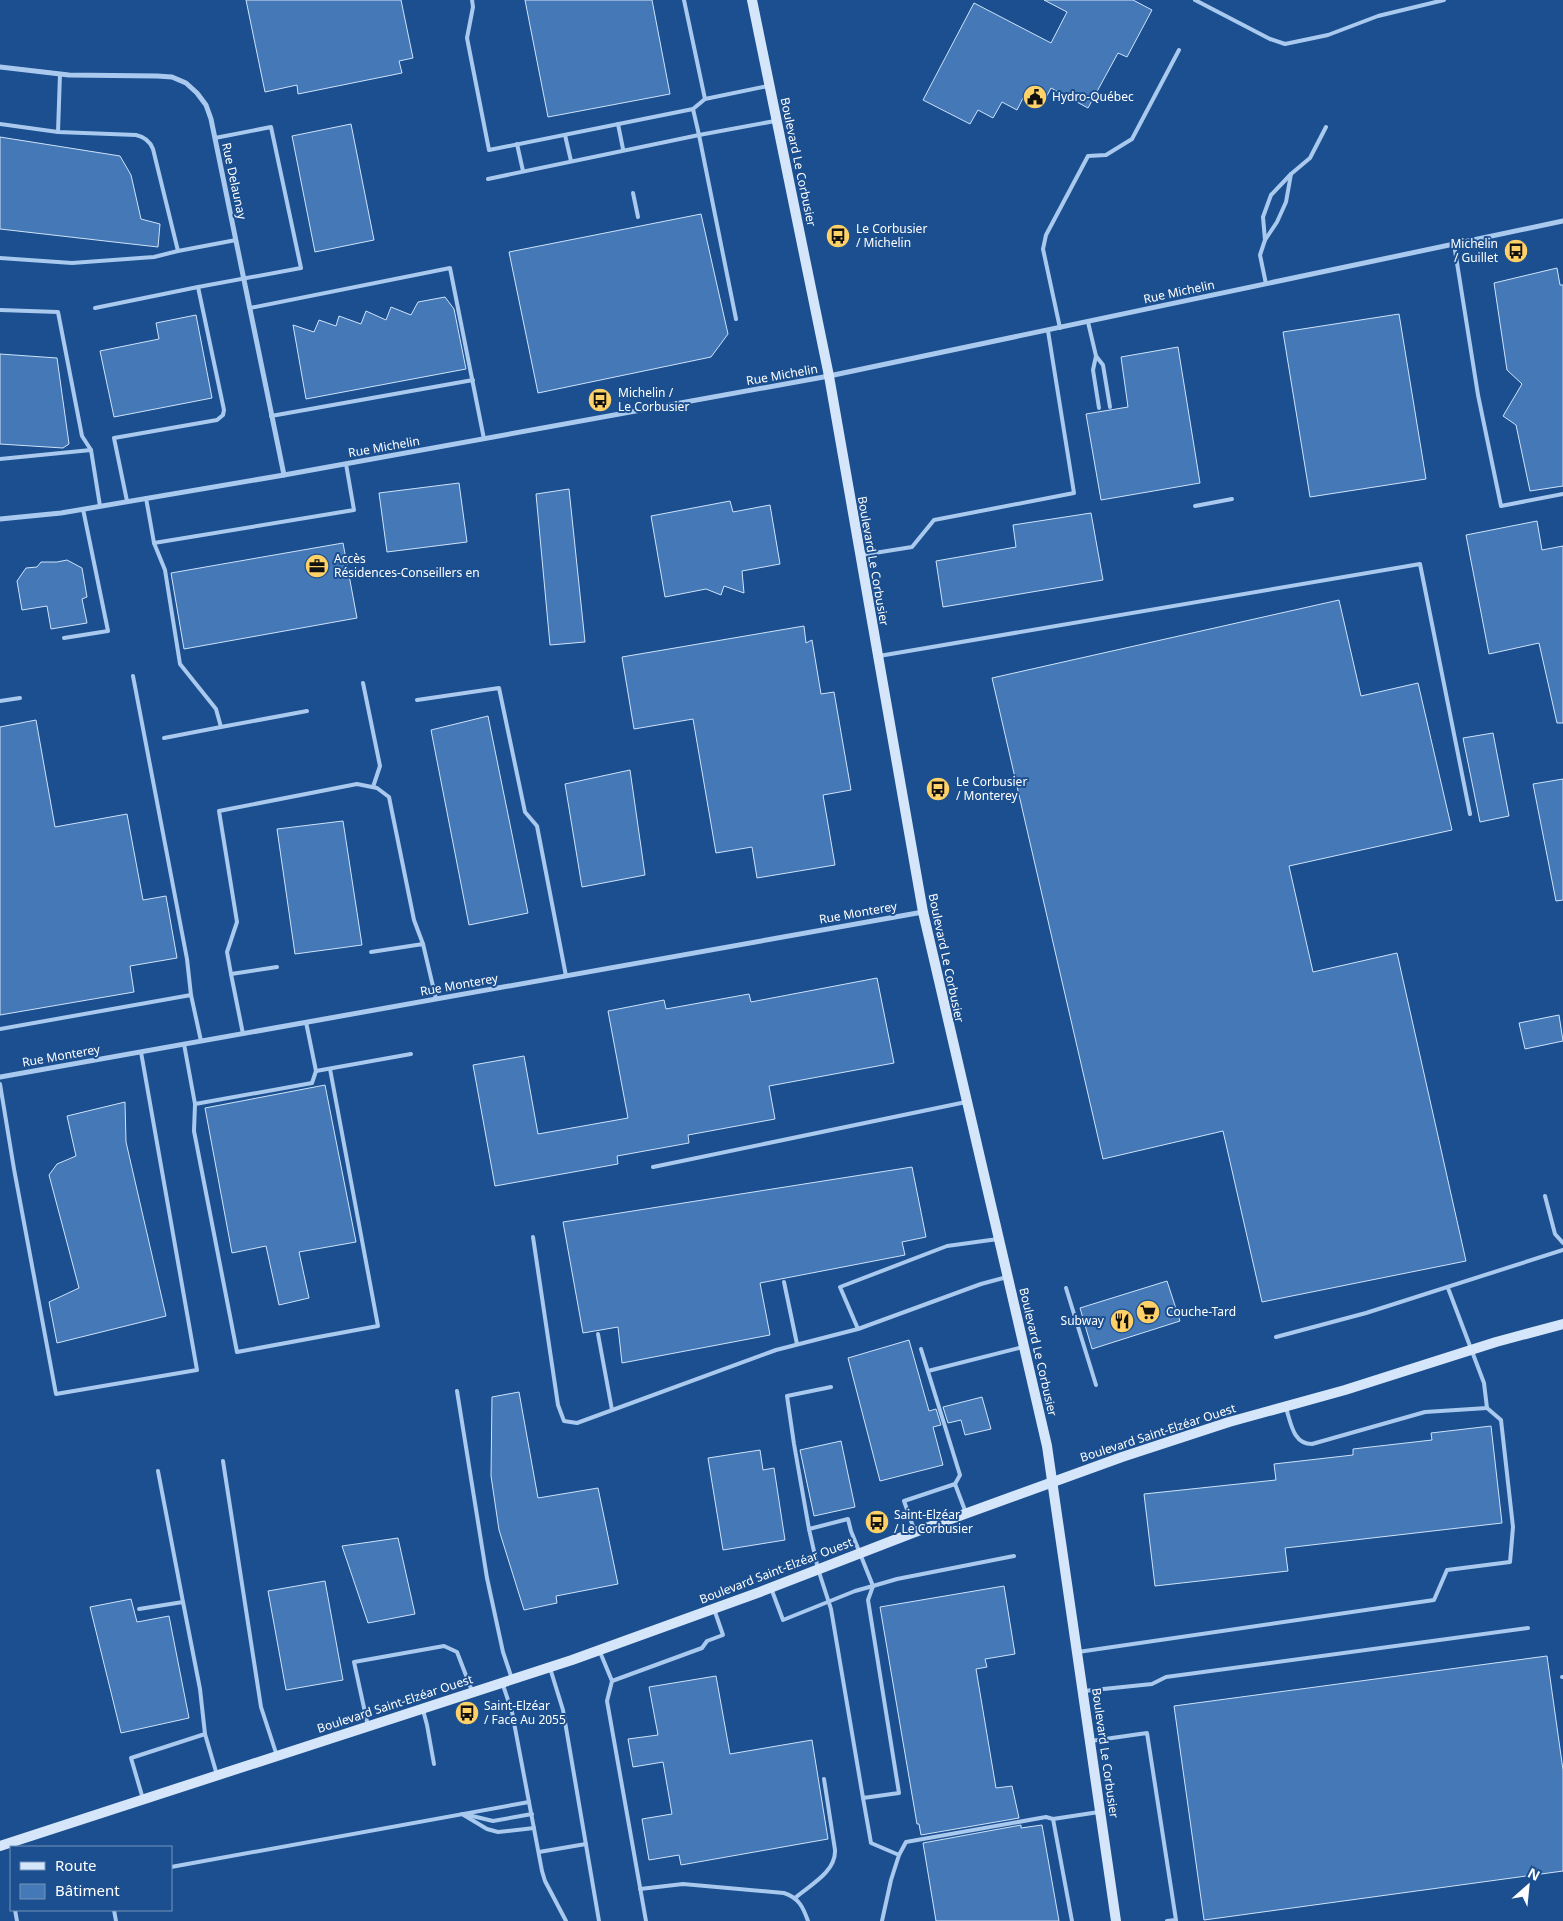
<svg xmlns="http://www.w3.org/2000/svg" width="1563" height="1921" font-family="'Noto Sans',sans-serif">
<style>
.building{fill:#4478b7;stroke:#cfe3fa}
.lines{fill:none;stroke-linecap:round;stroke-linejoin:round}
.lane{stroke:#a9c9ee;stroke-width:4}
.street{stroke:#a9c9ee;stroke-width:5}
.secondary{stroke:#d6e6fa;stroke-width:10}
.labels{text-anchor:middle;stroke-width:4;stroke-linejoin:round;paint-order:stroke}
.poi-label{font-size:12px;fill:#fff;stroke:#1b4f8f;text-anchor:start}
.street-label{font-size:12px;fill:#fff;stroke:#1b4f8f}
</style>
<rect width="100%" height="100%" fill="#1b4f8f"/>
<g class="building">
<polygon points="246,0 401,0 413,58 399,61 402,73 298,94 297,85 265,92"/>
<polygon points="525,0 652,0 670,94 548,117"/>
<polygon points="1044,0 1133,0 1152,10 1127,57 1118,53 1088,108 1051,88 1041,107 1023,98 1017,110 1002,102 993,118 978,110 970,124 923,100 974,3 1051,43 1067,12"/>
<polygon points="351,124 374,240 315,252 292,136"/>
<polygon points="0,137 120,156 131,175 141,219 160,224 158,247 0,229"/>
<polygon points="701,214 728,334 711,357 538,393 509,252"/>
<polygon points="1557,268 1560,285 1563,285 1563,486 1530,491 1516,425 1503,416 1522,384 1507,370 1494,283"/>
<polygon points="445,297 454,309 466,369 306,399 293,325 314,332 319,320 336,326 339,316 361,324 366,311 386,320 391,307 411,315 418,302"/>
<polygon points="1399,314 1426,479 1310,497 1283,332"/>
<polygon points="196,315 212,398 114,417 100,351 159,339 156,323"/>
<polygon points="1178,347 1200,483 1101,500 1086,414 1128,407 1121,357"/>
<polygon points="0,354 57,358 69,444 63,448 0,444"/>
<polygon points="459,483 467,542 387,552 379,493"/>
<polygon points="569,489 585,642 550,645 536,494"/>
<polygon points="730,501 733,512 770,505 780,564 742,571 744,593 724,586 721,595 706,589 665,597 651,516"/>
<polygon points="1091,513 1103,580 943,607 936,561 1016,547 1013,525"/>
<polygon points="1537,521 1542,550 1563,546 1563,723 1557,723 1539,643 1489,654 1466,535"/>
<polygon points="343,543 357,618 184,649 171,573"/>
<polygon points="67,560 82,568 87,597 82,599 87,623 51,629 47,606 22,610 17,581 26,568 37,567 41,562 57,562"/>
<polygon points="1339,600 1361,696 1418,683 1452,830 1289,866 1313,972 1397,953 1466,1261 1262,1302 1223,1131 1103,1159 992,678"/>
<polygon points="804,626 806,643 812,640 821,694 834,692 851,790 823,795 835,865 757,878 752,847 716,853 693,719 634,729 622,657"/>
<polygon points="488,716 528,913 469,925 431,730"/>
<polygon points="36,720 55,827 127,814 143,900 166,896 177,958 130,966 134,992 0,1015 0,727"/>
<polygon points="1493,733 1509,816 1480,822 1463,738"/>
<polygon points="630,770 645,875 582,887 565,784"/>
<polygon points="1563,779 1563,900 1556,901 1533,784"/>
<polygon points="343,821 362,945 295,954 277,829"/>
<polygon points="877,978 894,1063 769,1086 775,1119 688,1135 689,1143 617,1156 618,1164 495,1186 473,1065 524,1056 538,1134 628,1118 608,1011 664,1000 666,1009 749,994 751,1002"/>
<polygon points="1559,1015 1563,1041 1525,1049 1519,1023"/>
<polygon points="325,1085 356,1242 299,1252 309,1298 279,1305 266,1246 232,1253 205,1108"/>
<polygon points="125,1102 126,1142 166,1316 57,1343 49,1302 79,1288 49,1175 57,1164 76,1156 67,1116"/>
<polygon points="912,1167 926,1237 902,1242 905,1255 760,1283 770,1335 622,1363 618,1327 583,1333 563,1222"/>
<polygon points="1167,1281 1180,1321 1092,1349 1080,1308"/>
<polygon points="909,1340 929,1411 936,1409 941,1425 933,1427 943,1465 880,1481 848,1358"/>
<polygon points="519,1392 538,1498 598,1488 618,1584 556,1596 557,1603 524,1610 499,1530 491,1476 492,1397"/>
<polygon points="982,1397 991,1429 965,1435 961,1420 948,1423 943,1407"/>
<polygon points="1491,1426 1502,1523 1285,1548 1288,1571 1155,1586 1144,1494 1276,1480 1274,1464 1353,1455 1353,1449 1432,1440 1431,1433"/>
<polygon points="841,1441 855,1507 814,1516 800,1450"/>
<polygon points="760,1450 763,1470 774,1468 785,1540 723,1550 708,1458"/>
<polygon points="398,1538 415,1614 368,1623 342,1546"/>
<polygon points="325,1581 343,1680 286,1690 268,1591"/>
<polygon points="1004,1586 1015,1654 985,1659 987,1667 976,1669 996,1788 1012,1786 1019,1818 921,1835 919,1824 917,1824 880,1607"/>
<polygon points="131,1599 137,1622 169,1616 189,1718 121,1733 90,1607"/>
<polygon points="1547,1656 1563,1770 1563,1871 1204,1920 1174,1706"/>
<polygon points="716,1676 730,1754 812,1740 828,1839 681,1865 679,1855 649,1860 642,1819 672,1814 663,1762 633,1767 628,1739 658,1735 649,1687"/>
<polygon points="1021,1825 1021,1828 1042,1825 1059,1921 936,1921 923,1843"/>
</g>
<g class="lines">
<g class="lane">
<polyline points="472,0 473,7 467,38 489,150 693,109"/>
<polyline points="684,0 705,99 768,86"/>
<polyline points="1195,0 1270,39 1285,44 1328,35 1378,16 1444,0"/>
<polyline points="705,99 693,109 699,135 775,121"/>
<path d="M0,124l58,8 78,3c9,2 14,6 17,14l25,102 58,-11"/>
<polyline points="618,124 623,149"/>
<polyline points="58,132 60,74"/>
<polyline points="565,135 571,161"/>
<polyline points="517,144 523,171"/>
<polyline points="488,179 699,135 736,319"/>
<polyline points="633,193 638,217"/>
<polyline points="1265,240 1263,217 1271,195 1291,174 1310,158 1326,127"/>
<polyline points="1454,244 1478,395 1501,506 1563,494"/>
<polyline points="0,258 72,263 154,257 178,251"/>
<polyline points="1266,284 1260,255 1265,240 1277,222 1286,202 1291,174"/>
<polyline points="95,308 198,287"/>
<polyline points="250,308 450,268 484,439"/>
<polyline points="0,310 58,312 82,436 91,450"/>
<polyline points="1088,322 1096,356 1103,365 1110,407"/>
<polyline points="1060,328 1043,249 1046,235 1088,156 1106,155 1132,139 1179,50"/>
<polyline points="1096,356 1093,370 1099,408"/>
<polyline points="271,416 473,380"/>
<polyline points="0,459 91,450 100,506"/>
<polyline points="146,498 154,543 354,510 346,464"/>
<polyline points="127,501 114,438 217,420 223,415 224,410 198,287 301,268 271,127 215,138"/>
<polyline points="1195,506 1232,499"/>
<polyline points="154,543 165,570 180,664 216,709 221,727 307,711"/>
<polyline points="862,555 912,547 934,520 1074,493 1048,331"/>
<polyline points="64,638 108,631 83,509"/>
<polyline points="879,656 1420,564 1470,814"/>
<polyline points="133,676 187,959 191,995"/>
<polyline points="363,683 380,766 373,787"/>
<polyline points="417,700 499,688 525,812 537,826 566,976"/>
<polyline points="0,701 20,698"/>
<polyline points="164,738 221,727"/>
<polyline points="371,952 423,944 436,999"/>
<polyline points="231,974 227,952 237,922 219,811 357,784 377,788 389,797 414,920 423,944"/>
<polyline points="0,1029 191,995 201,1041"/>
<polyline points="243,1034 231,974 277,967"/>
<polyline points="184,1044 195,1104 312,1083 316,1071 306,1022"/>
<polyline points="316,1071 411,1054"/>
<polyline points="0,1084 14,1169 56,1394 197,1370 141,1052"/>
<polyline points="195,1104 194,1131 237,1352 378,1326 330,1069"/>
<polyline points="653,1167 966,1102"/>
<polyline points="1545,1196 1555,1234 1563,1243"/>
<polyline points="533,1237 558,1405 564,1421 577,1423 776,1350 858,1329"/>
<polyline points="998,1239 947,1246 840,1287 858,1329 981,1284 1007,1277"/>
<polyline points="784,1282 797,1344"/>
<polyline points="1066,1288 1096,1385"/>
<polyline points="598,1334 612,1410"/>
<polyline points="1276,1337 1366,1313 1563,1250"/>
<polyline points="921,1349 960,1475 955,1484"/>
<polyline points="928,1371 1023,1347"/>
<polyline points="457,1391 487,1578 503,1652 512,1679"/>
<path d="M1286,1408c5,15 7,36 26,36l113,-32 62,-4 -3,-25 -36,-95"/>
<polyline points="223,1461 261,1707 277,1756"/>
<polyline points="158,1471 183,1602"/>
<polyline points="809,1529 794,1444 787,1396 831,1387"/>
<polyline points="915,1532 904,1501 955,1484 966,1513"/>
<polyline points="873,1586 868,1600 899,1793 863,1798 831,1609 818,1569 809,1529 848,1519 851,1531 873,1586 897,1579 1014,1556"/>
<polyline points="771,1588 783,1620 855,1591 873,1586"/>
<polyline points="139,1609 183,1602 200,1689 205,1734"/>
<polyline points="600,1652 612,1681 702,1648 707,1641 723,1635 714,1609"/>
<polyline points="1078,1652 1434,1600 1447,1570 1510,1562 1513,1527 1501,1420 1487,1408"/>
<polyline points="550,1668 563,1710 599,1921"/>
<polyline points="1562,1677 1563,1677"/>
<polyline points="612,1681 607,1701 646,1921"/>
<polyline points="503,1685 512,1712 542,1871 545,1881 566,1921"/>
<polyline points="1084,1691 1152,1684 1166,1677 1528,1628"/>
<polyline points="423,1710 427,1725 434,1764"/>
<polyline points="368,1726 354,1662 444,1646 457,1652 472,1691"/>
<polyline points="1091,1741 1147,1733 1176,1920 1167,1921"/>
<polyline points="863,1798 871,1843 899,1855 891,1880 882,1921"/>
<polyline points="143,1799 131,1758 205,1734 217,1775"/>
<polyline points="462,1814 487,1829 498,1832 534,1828"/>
<polyline points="468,1815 493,1821 532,1814"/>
<polyline points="539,1852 586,1844"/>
<polyline points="899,1855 906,1842 1046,1817 1053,1819"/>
<polyline points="171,1867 529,1802"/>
<path d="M640,1889l43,-5 101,9c15,5 19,14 24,28"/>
<path d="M795,1898c15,-13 41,-26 40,-48l-11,-71"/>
<polyline points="15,1910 17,1921"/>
<polyline points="114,1910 116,1921"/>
<polyline points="1072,1921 1053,1819 1099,1812"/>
</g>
<g class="street">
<polyline points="0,67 69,75 157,76 172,77 186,83 197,93 206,105 211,119 284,475"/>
<polyline points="0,519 61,513 284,475 829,376 1563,221"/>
<polyline points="0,1077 923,912"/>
</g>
<g class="secondary">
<polyline points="752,0 829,376 923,912 1047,1446 1116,1921"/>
<polyline points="0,1846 572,1660 760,1592 915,1532 1122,1457 1229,1422 1345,1390 1496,1342 1563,1324"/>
</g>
</g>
<defs>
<g id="civic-disc" transform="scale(1.25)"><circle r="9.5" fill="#ffd166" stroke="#1b4f8f"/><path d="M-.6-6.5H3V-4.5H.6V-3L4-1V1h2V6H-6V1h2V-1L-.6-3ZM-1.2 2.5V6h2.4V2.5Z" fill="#111"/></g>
<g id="bus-disc" transform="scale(1.25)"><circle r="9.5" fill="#ffd166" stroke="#1b4f8f"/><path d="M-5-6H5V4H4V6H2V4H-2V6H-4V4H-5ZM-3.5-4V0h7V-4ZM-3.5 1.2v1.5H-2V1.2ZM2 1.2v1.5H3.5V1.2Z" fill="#111"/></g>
<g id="office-disc" transform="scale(1.25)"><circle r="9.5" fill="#ffd166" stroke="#1b4f8f"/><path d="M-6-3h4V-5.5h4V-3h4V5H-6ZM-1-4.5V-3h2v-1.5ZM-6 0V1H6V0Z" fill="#111"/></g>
<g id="supermarket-disc" transform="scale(1.25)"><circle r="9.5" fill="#ffd166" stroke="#1b4f8f"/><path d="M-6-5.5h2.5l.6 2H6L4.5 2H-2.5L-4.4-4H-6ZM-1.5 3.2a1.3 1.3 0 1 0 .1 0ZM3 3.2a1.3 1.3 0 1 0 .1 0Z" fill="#111"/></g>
<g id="restaurant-disc" transform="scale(1.25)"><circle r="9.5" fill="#ffd166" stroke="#1b4f8f"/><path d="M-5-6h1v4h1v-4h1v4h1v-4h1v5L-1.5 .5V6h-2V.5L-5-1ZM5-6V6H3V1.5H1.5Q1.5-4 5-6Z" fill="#111"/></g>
</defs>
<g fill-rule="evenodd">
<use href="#civic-disc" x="1035" y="97"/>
<use href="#bus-disc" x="838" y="236"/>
<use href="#bus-disc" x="1516" y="251"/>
<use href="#bus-disc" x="600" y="400"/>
<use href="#office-disc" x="317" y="566"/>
<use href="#bus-disc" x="938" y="789"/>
<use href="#supermarket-disc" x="1148" y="1312"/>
<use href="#restaurant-disc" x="1122" y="1321"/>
<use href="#bus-disc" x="877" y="1522"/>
<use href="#bus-disc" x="467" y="1713"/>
</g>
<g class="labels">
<g class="poi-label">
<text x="1052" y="101">Hydro-Québec</text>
<text x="856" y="233">Le Corbusier<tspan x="856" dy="14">/ Michelin</tspan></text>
<text x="1498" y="248" text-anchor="end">Michelin<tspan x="1498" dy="14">/ Guillet</tspan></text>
<text x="618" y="397">Michelin /<tspan x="618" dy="14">Le Corbusier</tspan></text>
<text x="334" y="563">Accès<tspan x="334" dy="14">Résidences-Conseillers en</tspan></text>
<text x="956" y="786">Le Corbusier<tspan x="956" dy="14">/ Monterey</tspan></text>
<text x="1166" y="1316">Couche-Tard</text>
<text x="1104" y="1325" text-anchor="end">Subway</text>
<text x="894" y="1519">Saint-Elzéar<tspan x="894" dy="14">/ Le Corbusier</tspan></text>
<text x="484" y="1710">Saint-Elzéar<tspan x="484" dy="14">/ Face Au 2055</tspan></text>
</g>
<g class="street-label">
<text transform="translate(798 162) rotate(78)" y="4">Boulevard Le Corbusier</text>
<text transform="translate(234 181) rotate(78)" y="4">Rue Delaunay</text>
<text transform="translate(1179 292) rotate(-12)" y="4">Rue Michelin</text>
<text transform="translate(782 375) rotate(-10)" y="4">Rue Michelin</text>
<text transform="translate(384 447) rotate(-10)" y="4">Rue Michelin</text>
<text transform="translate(873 561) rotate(80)" y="4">Boulevard Le Corbusier</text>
<text transform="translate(858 913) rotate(-10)" y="4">Rue Monterey</text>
<text transform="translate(946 958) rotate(78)" y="4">Boulevard Le Corbusier</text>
<text transform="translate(459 985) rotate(-10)" y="4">Rue Monterey</text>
<text transform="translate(61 1056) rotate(-10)" y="4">Rue Monterey</text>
<text transform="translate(1038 1352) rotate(77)" y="4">Boulevard Le Corbusier</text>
<text transform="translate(1158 1433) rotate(-18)" y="4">Boulevard Saint-Elzéar Ouest</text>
<text transform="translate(776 1571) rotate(-21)" y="4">Boulevard Saint-Elzéar Ouest</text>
<text transform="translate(395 1704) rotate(-18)" y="4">Boulevard Saint-Elzéar Ouest</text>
<text transform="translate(1105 1753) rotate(82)" y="4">Boulevard Le Corbusier</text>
</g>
</g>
<rect x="10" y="1846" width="162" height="65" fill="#1b4f8f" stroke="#7695bc"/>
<rect x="20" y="1862" width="25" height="8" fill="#d6e6fa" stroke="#7695bc"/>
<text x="55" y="1871" font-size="15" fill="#ffffff">Route</text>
<rect x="20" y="1884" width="25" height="15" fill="#4478b7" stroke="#7695bc"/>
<text x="55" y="1896" font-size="15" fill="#ffffff">Bâtiment</text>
<g transform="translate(1528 1886) rotate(27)" stroke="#1b4f8f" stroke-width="4" paint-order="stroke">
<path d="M0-4L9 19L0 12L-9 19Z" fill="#ffffff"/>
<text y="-8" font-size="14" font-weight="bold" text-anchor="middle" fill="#ffffff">N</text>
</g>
</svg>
